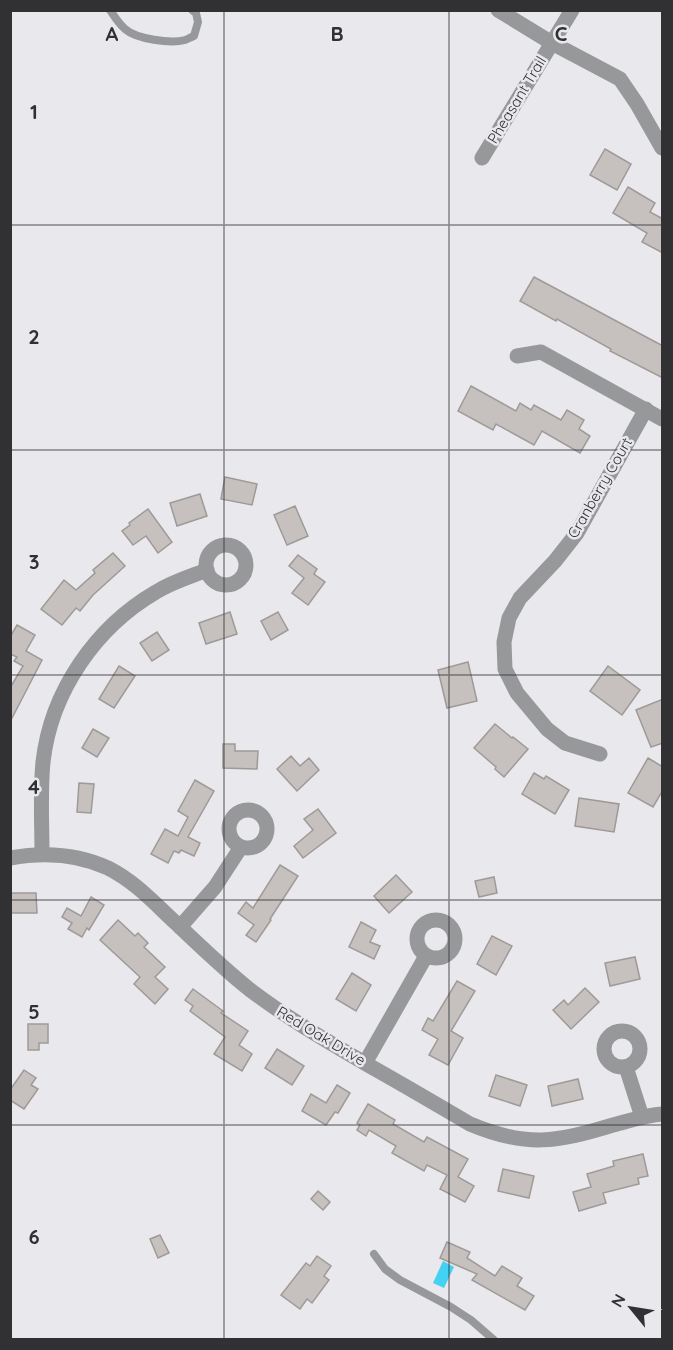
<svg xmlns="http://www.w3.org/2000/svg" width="673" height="1350" font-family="Quicksand,sans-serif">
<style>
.water{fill:#43d1f4}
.building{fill:#c6c1bf;stroke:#9f9a98;stroke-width:1.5}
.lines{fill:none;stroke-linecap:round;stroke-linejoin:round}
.lane{stroke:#97989a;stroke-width:8}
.street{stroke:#97989a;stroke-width:15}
.grid{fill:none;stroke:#313133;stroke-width:1.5;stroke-opacity:0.55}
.labels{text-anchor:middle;stroke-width:5;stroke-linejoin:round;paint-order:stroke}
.street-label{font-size:15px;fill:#313133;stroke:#e8e8ed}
.grid-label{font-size:20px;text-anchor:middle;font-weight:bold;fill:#313133;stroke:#e8e8ed;stroke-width:5;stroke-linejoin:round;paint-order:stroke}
</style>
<rect width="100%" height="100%" fill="#e8e8ed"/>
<polygon class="water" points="443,1261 454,1267 444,1288 433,1283"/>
<g class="building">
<polygon points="605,149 631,164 617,190 590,175"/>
<polygon points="628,187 655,203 650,212 663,219 663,253 642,242 647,233 613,213"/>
<polygon points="534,277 663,346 663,378 610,351 611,349 557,319 556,321 520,301"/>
<polygon points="471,386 516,411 520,403 531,410 534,405 561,420 567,410 584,420 579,429 590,436 580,453 542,431 534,445 496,424 493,430 458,411"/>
<polygon points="225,477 257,484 252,505 221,499"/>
<polygon points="200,494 207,516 177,526 170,503"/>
<polygon points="295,506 308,536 287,545 274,515"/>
<polygon points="148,509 172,542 158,553 146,536 133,545 122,531 130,525 129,523"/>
<polygon points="113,553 125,566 93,595 80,611 76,608 62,625 41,609 64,580 76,590 95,573 93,570"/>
<polygon points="298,555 317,569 314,574 325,582 308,605 292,593 304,578 289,566"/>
<polygon points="230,612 237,634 206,644 199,623"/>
<polygon points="278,612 288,630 271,640 261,621"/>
<polygon points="17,625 35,635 26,651 42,660 10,722 10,688 23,666 14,661 17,657 10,654 10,637"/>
<polygon points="157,632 169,650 152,661 140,643"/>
<polygon points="468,662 477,701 447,708 438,670"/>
<polygon points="119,666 135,676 114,708 99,699"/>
<polygon points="608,666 640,690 622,715 590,691"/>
<polygon points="663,699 663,743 651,747 636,710"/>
<polygon points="495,724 512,738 513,737 528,749 504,777 495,769 496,767 474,748"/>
<polygon points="93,729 109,738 97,757 82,748"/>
<polygon points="223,744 235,744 235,751 258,751 257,769 223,768"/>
<polygon points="291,756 300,766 309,758 319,770 297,791 277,769"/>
<polygon points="648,758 663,767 663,790 653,807 628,793"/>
<polygon points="534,773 544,779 546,776 569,790 555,814 522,794"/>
<polygon points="195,780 214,791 188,837 200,843 194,856 181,850 179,853 174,851 168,863 151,854 165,829 178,836 188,817 178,811"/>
<polygon points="79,783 94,784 91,813 77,812"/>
<polygon points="579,798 619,804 614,832 575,826"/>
<polygon points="318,809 336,833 303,858 294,846 313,830 304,819"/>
<polygon points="280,865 298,876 270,919 271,920 256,942 246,935 254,925 238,913 246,902 253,908"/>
<polygon points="396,875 412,892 389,913 374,896"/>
<polygon points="494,877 497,893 479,897 475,881"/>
<polygon points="10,893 36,893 37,913 10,913"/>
<polygon points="91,897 104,905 89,930 87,928 82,937 68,929 72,923 62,917 67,908 81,916"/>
<polygon points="118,920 135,936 138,933 148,943 144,947 165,967 155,977 168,989 155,1004 134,984 140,977 100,940"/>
<polygon points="361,922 376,930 370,942 380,946 374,959 349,947"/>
<polygon points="492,936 512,946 496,975 477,964"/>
<polygon points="635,957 640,979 610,986 605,963"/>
<polygon points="352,973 371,985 356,1011 336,999"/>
<polygon points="457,981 475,991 451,1031 463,1038 448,1065 429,1055 438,1039 422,1030 428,1018 433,1021"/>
<polygon points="585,988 599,1002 571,1029 553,1010 564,1000 568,1005"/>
<polygon points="193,989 223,1011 221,1013 248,1031 239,1045 252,1054 242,1071 214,1054 225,1037 190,1011 193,1006 185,1000"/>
<polygon points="28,1024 48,1024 48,1043 39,1043 39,1050 28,1050"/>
<polygon points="277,1049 304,1066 292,1085 265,1068"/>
<polygon points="24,1070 36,1078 31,1085 38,1089 24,1109 10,1100 10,1090"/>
<polygon points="496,1075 527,1085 520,1106 489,1096"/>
<polygon points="578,1079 583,1099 552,1106 548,1086"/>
<polygon points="337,1085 350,1093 338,1113 335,1112 326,1125 302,1111 311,1094 326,1103"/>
<polygon points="368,1104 395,1120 393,1124 424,1142 427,1137 468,1159 458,1177 474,1186 465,1202 440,1189 447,1175 427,1165 424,1171 392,1153 396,1146 369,1130 366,1136 357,1130 360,1125 357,1123"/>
<polygon points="643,1154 648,1176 638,1178 639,1184 603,1193 606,1203 579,1211 573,1192 591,1187 587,1174 614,1166 613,1161"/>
<polygon points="503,1169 534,1176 529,1198 498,1191"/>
<polygon points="318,1191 330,1202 323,1210 311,1199"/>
<polygon points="160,1235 169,1253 158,1258 150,1239"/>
<polygon points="447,1242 470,1252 467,1258 495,1276 502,1266 522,1278 517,1286 534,1296 525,1310 472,1280 477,1274 440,1258"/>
<polygon points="317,1256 331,1266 324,1276 329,1280 312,1303 307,1299 300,1309 281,1295 306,1263 310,1266"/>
</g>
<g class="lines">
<g class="lane">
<path d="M110,10c4,6 9,14 15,19 11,10 46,15 60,11 3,-1 6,-3 9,-4l4,-14 -2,-9 -4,-3"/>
<polyline points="374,1254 385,1269 400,1280 451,1307 471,1320 494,1340"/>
</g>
<g class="street">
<polyline points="498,10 552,43 620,79 637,104 662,148"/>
<polyline points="482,158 572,10"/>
<polyline points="517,356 541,352 662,419"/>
<circle cx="226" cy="565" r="20"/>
<polyline points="600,754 565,743 547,729 517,693 505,669 504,642 509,618 520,598 555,561 577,533 646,409"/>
<circle cx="248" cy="829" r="19"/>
<path d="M42,854c0,-31 -2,-62 1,-92 8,-71 53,-135 113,-170 16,-10 33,-15 51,-22"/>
<path d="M10,858c33,-6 68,-4 98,10 28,14 48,37 70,57 23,22 46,44 71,64 38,29 78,52 119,76 34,19 68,39 102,59 57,24 87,18 143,1 16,-4 33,-10 49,-11"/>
<circle cx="436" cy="939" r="19"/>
<polyline points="180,927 215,887 241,847"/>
<circle cx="622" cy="1049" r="18"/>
<polyline points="365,1063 426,956"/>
<polyline points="626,1067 642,1117"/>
</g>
</g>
<path class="grid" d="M224,10v1330M449,10v1330M10,225h652M10,450h652M10,675h652M10,900h652M10,1125h652"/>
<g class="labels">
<g class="street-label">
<text transform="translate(517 100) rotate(-59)" y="5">Pheasant Trail</text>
<text transform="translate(600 488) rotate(-60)" y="5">Cranberry Court</text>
<text transform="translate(321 1036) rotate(31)" y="5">Red Oak Drive</text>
</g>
</g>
<g class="grid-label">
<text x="112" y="41">A</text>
<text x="337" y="41">B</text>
<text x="561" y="41">C</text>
<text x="34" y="119">1</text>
<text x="34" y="344">2</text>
<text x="34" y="569">3</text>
<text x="34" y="794">4</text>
<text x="34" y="1019">5</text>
<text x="34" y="1244">6</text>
</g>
<rect width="673" height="1350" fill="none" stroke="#313133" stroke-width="24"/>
<g transform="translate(631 1308) rotate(300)" stroke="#e8e8ed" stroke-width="4.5" paint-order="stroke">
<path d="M0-4.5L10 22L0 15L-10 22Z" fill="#313133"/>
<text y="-9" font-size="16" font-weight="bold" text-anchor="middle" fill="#313133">N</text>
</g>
</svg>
